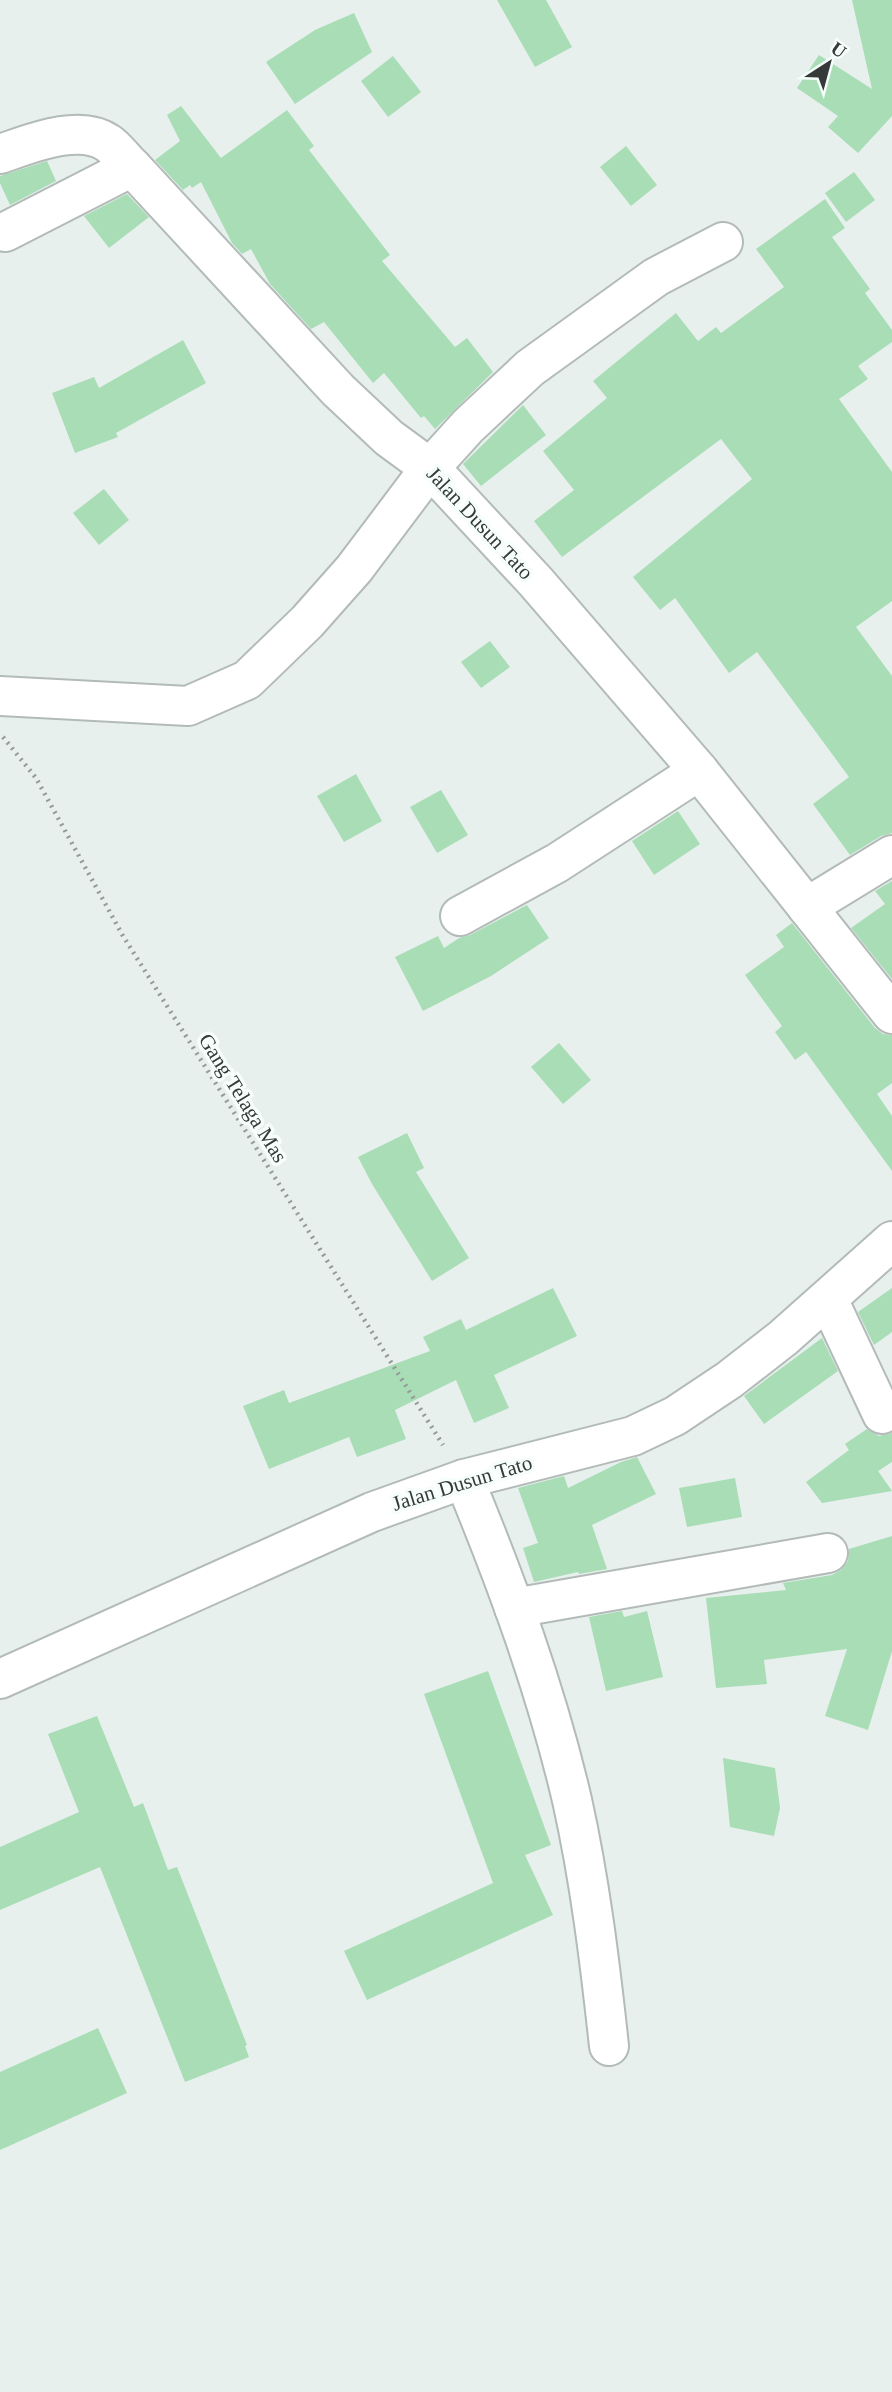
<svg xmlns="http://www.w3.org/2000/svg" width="892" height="2392" font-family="Georgia,serif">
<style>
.building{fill:#a8ddb6}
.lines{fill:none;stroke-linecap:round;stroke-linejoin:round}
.street-casing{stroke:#b3bbb8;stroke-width:42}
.path{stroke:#949a98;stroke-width:4.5;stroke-dasharray:2 5;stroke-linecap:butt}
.street{stroke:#fff;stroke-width:38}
.labels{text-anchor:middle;stroke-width:7;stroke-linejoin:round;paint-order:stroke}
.street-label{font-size:21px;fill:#353937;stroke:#f5fefb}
</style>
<rect width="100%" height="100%" fill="#e8f0ee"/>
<g class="building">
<polygon points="497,0 546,0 572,47 535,67"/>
<polygon points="852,0 892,0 892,116 858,153 828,127 838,116 797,88 819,55 872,89"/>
<polygon points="354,13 372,52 295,104 266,62 315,30"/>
<polygon points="393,56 421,92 388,117 361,81"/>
<polygon points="181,106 221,158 287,110 314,146 309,150 390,255 382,261 455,347 467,338 493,372 435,429 424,416 421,418 384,373 373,383 324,322 311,329 270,284 251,249 242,254 232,243 201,182 192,188 190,185 183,190 155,160 180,141 167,115"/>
<polygon points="626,146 657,185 631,206 600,167"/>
<polygon points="47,161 56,181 10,205 0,183 0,176"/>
<polygon points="854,172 875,200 846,222 825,193"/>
<polygon points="127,194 149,217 109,248 84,216"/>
<polygon points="825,199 845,228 832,237 870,289 865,293 892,330 892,342 858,366 868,379 839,399 892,472 892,601 856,627 892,676 892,833 881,836 850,855 813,804 849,777 757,652 729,673 675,598 660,610 633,577 752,479 721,439 562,557 534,521 574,490 543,451 607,398 593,381 676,313 698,341 716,327 721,333 784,287 756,249"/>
<polygon points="183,340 206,383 116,433 118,437 75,453 52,393 94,377 99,388"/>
<polygon points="523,405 546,435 481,486 463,464"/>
<polygon points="104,489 129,520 99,545 73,513"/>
<polygon points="490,641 510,667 481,688 461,662"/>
<polygon points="356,774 382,821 344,842 317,796"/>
<polygon points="441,790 468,835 437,853 410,807"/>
<polygon points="678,811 700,844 654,875 632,841"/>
<polygon points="892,881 892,979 851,928 885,904 875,891"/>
<polygon points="527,905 549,938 491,976 423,1011 395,957 438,936 444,948 459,938 470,935"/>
<polygon points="792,923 875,1028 883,1034 892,1035 892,1083 877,1094 892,1116 892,1171 806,1052 795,1060 775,1032 782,1026 745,975 784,947 776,935"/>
<polygon points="559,1043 591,1080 563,1104 531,1067"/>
<polygon points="407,1133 424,1168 416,1172 469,1258 432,1281 372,1184 358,1157"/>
<polygon points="553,1288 577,1336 494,1375 509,1408 474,1423 456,1380 395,1410 406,1439 357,1457 349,1437 269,1469 243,1406 284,1390 289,1403 430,1351 423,1337 461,1319 466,1330"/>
<polygon points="892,1288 892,1332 874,1345 858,1312"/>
<polygon points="822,1338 838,1371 764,1424 744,1396"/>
<polygon points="867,1429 879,1436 892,1433 892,1462 878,1471 892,1491 822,1503 806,1482 849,1450 845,1444"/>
<polygon points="637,1457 656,1494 592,1525 607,1569 579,1574 578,1572 534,1582 523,1548 538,1543 518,1488 564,1476 568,1488 621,1462"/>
<polygon points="735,1478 742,1517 687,1527 679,1488"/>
<polygon points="892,1536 892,1651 868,1730 825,1716 847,1649 764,1660 767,1684 716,1688 706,1598 786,1590 783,1583 832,1575 841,1570 848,1561 849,1549"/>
<polygon points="622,1611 624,1617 647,1611 663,1677 606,1691 589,1617"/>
<polygon points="488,1671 551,1845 525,1855 553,1915 367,2000 344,1951 493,1883 424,1694"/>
<polygon points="97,1716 134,1807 143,1803 168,1870 177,1867 247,2045 245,2046 249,2057 185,2082 100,1867 0,1910 0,1847 79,1812 48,1734"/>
<polygon points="723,1758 775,1768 780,1808 774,1836 730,1827"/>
<polygon points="98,2028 127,2093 0,2150 0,2072"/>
</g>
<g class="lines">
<g class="street-casing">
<g id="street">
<path d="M0,154c30,-10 79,-31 108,-11 9,6 16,17 24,24"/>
<polyline points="5,232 132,167 338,390 389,438 430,468 536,582 699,771 892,1014"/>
<polyline points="0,696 188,706 247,680 307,622 354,569 430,468 468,426 530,368 656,277 723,242"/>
<polyline points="807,907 892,855"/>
<polyline points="460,916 557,863 699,771"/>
<polyline points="828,1299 882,1414"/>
<path d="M464,1479c43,104 82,210 108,321 18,81 28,163 37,246"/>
<polyline points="514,1608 828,1553"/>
<polyline points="0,1679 372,1512 464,1479 633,1436 675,1416 729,1380 783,1338 892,1241"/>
</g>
</g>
<polyline class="path" points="3,737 36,778 123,936 443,1445"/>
<use href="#street" class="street"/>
</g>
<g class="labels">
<g class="street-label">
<text transform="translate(480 523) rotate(47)" y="7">Jalan Dusun Tato</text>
<text transform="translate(243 1098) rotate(58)" y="7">Gang Telaga Mas</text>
<text transform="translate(462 1483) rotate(-17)" y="7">Jalan Dusun Tato</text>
</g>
</g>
<g transform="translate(829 63) rotate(36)" stroke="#f5fefb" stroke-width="5" paint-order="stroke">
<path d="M0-5L12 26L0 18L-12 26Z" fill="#353937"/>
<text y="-10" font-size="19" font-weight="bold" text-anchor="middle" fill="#353937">U</text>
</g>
</svg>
